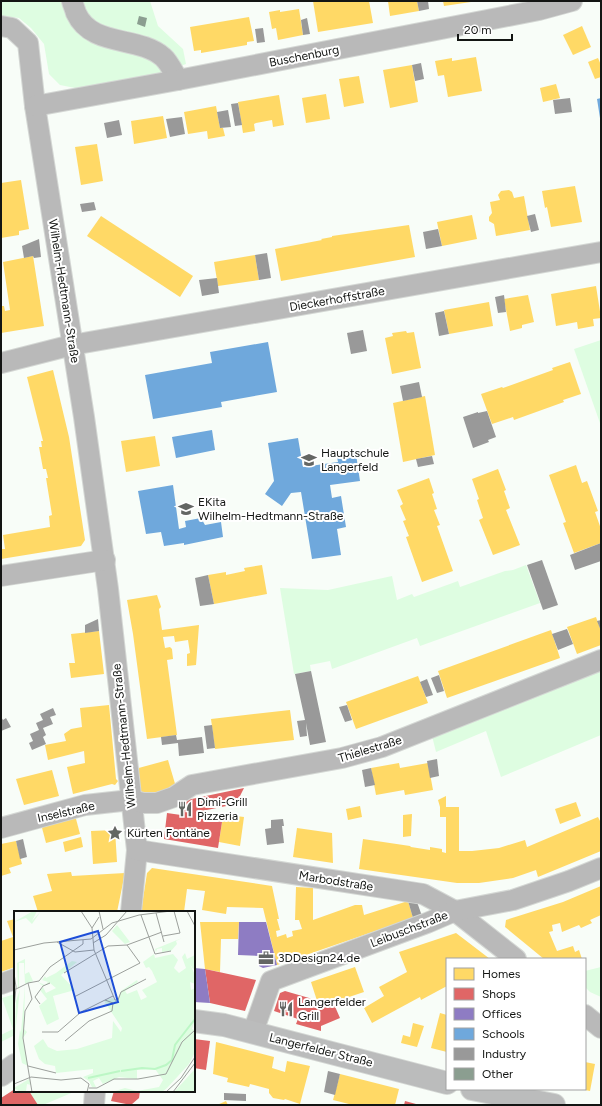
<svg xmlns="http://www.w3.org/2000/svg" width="602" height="1106" font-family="Figtree,sans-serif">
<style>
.green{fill:#defde1}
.homes{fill:#ffd966}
.shops{fill:#e06666}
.offices{fill:#8e7cc3}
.schools{fill:#6fa8dc}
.industry{fill:#999}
.building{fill:#8b9e90}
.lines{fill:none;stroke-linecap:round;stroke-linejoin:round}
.minor-casing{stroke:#d4d7d4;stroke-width:22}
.major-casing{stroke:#d4d7d4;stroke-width:24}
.minor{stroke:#b9b9b9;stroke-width:20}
.major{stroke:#bbbcbc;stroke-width:22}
.labels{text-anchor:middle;stroke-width:4;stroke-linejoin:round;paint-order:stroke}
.street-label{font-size:12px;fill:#131513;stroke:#fff}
.poi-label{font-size:12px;fill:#131513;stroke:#fff;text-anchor:start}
.inset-river{fill:none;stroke:#bcf7c5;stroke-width:2}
.inset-road{fill:none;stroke:#9ca09c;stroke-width:1}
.view{fill:#1d4ed8;fill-opacity:0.15;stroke:#1d4ed8;stroke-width:2}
.inset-edge{fill:none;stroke:#131513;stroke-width:2}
</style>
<rect width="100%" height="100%" fill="#f8fdf8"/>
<g class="green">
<polygon points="1,1 150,1 158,26 183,49 186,64 158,74 90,88 75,88 60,85 49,74 44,44 31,28 19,18 3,16 1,17"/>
<polygon points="601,340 601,426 574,349"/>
<polygon points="526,565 540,603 420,646 417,638 332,669 330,661 310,665 311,671 294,674 280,588 328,590 392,576 397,600 412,594 414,597 458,581 460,587 505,571 513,570"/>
<polygon points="601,669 601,735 501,777 486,731 436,752 432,736 553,690 560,683"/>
<polygon points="601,967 601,997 590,992 585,987 585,971"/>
<polygon points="15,994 15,1035 1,1042 1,1035 13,1029 2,998"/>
<polygon points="29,1091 76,1091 43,1105 38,1105"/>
</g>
<g class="homes">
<polygon points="313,1 369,1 373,23 318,32"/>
<polygon points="388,1 417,1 419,11 390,16"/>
<polygon points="443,1 471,1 471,2 444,6"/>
<polygon points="299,9 303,35 278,40 276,28 272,29 269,12 280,10 280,12"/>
<polygon points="249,17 254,41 247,42 247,45 201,53 201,50 194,51 190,27"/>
<polygon points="582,26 591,47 573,55 563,35"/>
<polygon points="476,57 482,91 448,97 444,75 438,76 435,61 452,58 452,61"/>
<polygon points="598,58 601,65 601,77 595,79 588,62"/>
<polygon points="412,65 418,102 390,108 383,70"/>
<polygon points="359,76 364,103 344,107 339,79"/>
<polygon points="556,84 560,98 543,102 540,88"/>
<polygon points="326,94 330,119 306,123 302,98"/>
<polygon points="279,95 284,125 273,127 272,120 256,123 254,124 255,131 243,133 238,102"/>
<polygon points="216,106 220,128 223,128 225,136 208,139 207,131 188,134 184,112"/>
<polygon points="163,116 167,138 134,144 131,121"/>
<polygon points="97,144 103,181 81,185 75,147"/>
<polygon points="21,180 29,229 19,231 19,235 1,238 1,183"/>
<polygon points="575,186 582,222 551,227 547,207 545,208 542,191"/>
<polygon points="509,190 512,192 514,198 524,196 530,230 496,236 494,224 489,221 489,217 492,213 490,202 500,200 498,195 501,191"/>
<polygon points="472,215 477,239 442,246 437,222"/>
<polygon points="101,216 193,276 180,297 87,236"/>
<polygon points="409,225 415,257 281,281 275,249 322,240 321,239 332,237 332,236"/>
<polygon points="255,255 259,280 218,286 214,262"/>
<polygon points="33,256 44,326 1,333 1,306 4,306 5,311 10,310 3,262"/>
<polygon points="596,286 601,318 593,319 594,326 578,329 577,322 556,326 551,294"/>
<polygon points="528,295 534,322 522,325 522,328 510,331 504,299"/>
<polygon points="489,302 493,326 449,334 444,310"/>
<polygon points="406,331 407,333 414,332 421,368 392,374 385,338 393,336 392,333"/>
<polygon points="570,362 581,394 563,400 564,402 514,420 513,417 492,424 481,394 502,387 503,388 553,370 552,368"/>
<polygon points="53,370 69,437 85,540 81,546 1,559 1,549 5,549 3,535 50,527 49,516 52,515 46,478 48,478 46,469 43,469 39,447 42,447 41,441 43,441 27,377"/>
<polygon points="425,396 435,455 403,462 393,403"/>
<polygon points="155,436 160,466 126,472 121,441"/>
<polygon points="576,465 582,483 587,481 598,511 595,512 601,529 601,543 574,553 563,523 566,522 549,475"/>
<polygon points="498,469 506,490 504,491 510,508 506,510 520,545 493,555 479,520 483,518 477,500 479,499 472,479"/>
<polygon points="429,478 434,493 432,494 437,509 434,510 440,525 437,526 453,571 422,582 406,537 409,536 403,521 406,520 400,506 403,504 397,490"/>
<polygon points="262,565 267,594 214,604 208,575 226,572 226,575 245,571 244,568"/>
<polygon points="157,595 161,607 159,609 162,630 199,625 196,665 187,666 187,654 190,653 188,640 175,642 174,636 163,637 165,648 170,647 172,649 173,659 167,660 177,735 147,739 133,634 127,600"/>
<polygon points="596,617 601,631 601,645 577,654 567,627"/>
<polygon points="551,630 560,658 447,698 438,671"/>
<polygon points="99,631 104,674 71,678 69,663 75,663 71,634"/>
<polygon points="418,676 428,703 356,729 346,702"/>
<polygon points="109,705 116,779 118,781 115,785 112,784 73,794 67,767 85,763 84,751 48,760 45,745 66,741 64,734 71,729 82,727 80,708"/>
<polygon points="290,710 294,740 215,749 211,719"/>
<polygon points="168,760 176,787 142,796 135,769"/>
<polygon points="399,763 400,768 428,763 433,790 405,795 404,790 376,795 371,768"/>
<polygon points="52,770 59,796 24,805 16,779"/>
<polygon points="446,796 446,807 459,807 459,851 472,851 499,848 525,840 527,847 598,817 600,821 601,820 601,851 538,877 536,870 513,878 479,883 457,883 359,869 363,839 410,846 411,847 430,850 430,847 442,849 442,852 446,853 446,817 440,817 440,807 438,800"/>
<polygon points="576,802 581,816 560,824 555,809"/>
<polygon points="360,806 362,817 348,820 346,809"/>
<polygon points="412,814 411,836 403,837 403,815"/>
<polygon points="75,815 80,834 46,843 41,824"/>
<polygon points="228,815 244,817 240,846 219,842 222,822"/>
<polygon points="297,828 332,833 333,863 293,857"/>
<polygon points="115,830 117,862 93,864 91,831"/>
<polygon points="81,837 83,847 65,852 63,842"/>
<polygon points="16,841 22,864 9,868 11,873 1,876 1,844"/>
<polygon points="152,868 272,886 279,919 277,919 280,930 276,931 277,937 286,934 287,938 293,936 292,931 302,929 299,920 295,920 296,887 313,888 313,920 355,905 362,905 364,915 408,901 413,918 277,965 263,908 227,907 226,914 202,910 205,891 187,889 184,912 141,912 147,873"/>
<polygon points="71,872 72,876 125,873 117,912 38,912 33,896 52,891 47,874"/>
<polygon points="601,886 601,915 590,920 592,923 581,928 579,925 562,932 560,923 552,925 553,931 549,932 557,951 573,946 575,952 579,950 582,959 544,959 505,927 506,920 563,902"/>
<polygon points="15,919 15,967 1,972 1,941 13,937 7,921"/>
<polygon points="200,922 239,922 238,939 221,939 220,972 205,969"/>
<polygon points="456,933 490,959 447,959 447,986 421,1000 420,997 372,1023 364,1008 384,996 379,987 407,972 399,952"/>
<polygon points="355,967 364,992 319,1007 311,982"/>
<polygon points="440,1013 447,1015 447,1052 431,1048"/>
<polygon points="413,1023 424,1026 417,1047 401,1043 403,1035 410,1037"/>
<polygon points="216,1042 274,1057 272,1068 285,1072 287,1061 310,1066 300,1104 285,1099 284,1100 273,1098 269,1093 269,1089 250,1084 249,1087 227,1082 228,1078 213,1074"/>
<polygon points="585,1062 595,1064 590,1091 585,1090"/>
<polygon points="340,1074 399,1089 395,1105 353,1105 333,1100"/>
<polygon points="226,1101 228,1105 217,1105"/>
</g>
<g class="shops">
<polygon points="244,788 236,804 202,811 200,818 222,822 218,848 164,839 167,813 181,815 182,801"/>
<polygon points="205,969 256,980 245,1011 210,1003"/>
<polygon points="285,991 316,1000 319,1007 333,1002 340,1018 321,1026 321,1031 296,1024 298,1019 274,1011 280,993"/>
<polygon points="194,1039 210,1041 206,1070 194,1068"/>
<polygon points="15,1089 15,1091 29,1091 38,1105 1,1105 1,1098"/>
<polygon points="114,1091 140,1091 139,1098 131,1105 111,1101"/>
<polygon points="405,1101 416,1104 416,1105 404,1105"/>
</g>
<g class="offices">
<polygon points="239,922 266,922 277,965 263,968 259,966 260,956 238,955"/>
<polygon points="194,968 205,969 210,1003 194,1002"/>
</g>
<g class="schools">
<polygon points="601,98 601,118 600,118 597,99"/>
<polygon points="268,342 277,392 221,402 222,407 153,419 145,375 212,363 210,352"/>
<polygon points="212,430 215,450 176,458 172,437"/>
<polygon points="298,438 303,467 338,462 337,457 356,454 360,481 330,485 332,498 341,496 346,527 337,529 341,555 312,559 301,492 291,493 282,506 265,494 274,481 268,443"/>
<polygon points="173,485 179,529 186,527 185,521 201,518 205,525 221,522 223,537 184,545 184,543 164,546 161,532 146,534 138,491"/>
</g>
<g class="industry">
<polygon points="417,1 428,1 429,9 419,11"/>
<polygon points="307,18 310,34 303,35 301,20"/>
<polygon points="263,28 265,42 257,43 255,29"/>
<polygon points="421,63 424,79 415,81 412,65"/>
<polygon points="570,98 572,112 555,114 553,100"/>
<polygon points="238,103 242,125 235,126 231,104"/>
<polygon points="228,110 231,127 220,128 217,112"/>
<polygon points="182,117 185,134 170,137 166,119"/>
<polygon points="119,120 122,135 107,138 104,123"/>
<polygon points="94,202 96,210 82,212 80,204"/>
<polygon points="535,214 539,230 531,232 527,216"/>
<polygon points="438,229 442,246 426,249 423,232"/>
<polygon points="39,239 41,257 34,258 33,256 24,258 22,246"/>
<polygon points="267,253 271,278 259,280 255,255"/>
<polygon points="217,278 219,293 202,296 199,280"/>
<polygon points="504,295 506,312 498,313 495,297"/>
<polygon points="444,311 449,334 439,336 435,313"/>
<polygon points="363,330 367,351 351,354 347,333"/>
<polygon points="419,382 422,397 403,401 400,386"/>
<polygon points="487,411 496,437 488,440 489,442 473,448 463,417 478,412 478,413"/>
<polygon points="432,456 434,464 418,467 416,459"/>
<polygon points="601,543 601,561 575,570 570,555"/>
<polygon points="542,560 558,605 543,610 527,565"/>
<polygon points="208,575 214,604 200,606 195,578"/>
<polygon points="98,619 99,631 85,633 85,625"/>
<polygon points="601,620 601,631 597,621"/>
<polygon points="567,629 573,644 558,650 552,634"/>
<polygon points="311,671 326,742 310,745 306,723 307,736 300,737 297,721 305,720 295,674"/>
<polygon points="439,675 444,691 437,693 431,678"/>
<polygon points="427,679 433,695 426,697 420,682"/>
<polygon points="347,705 352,720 345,722 339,707"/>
<polygon points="53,708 56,715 50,717 53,724 43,728 46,735 43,737 46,744 32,750 29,743 33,741 30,734 39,730 36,723 43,720 40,714"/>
<polygon points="1,717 3,720 6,718 11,727 1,731"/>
<polygon points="212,725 215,748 207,749 204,726"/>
<polygon points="176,735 177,740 202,737 204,753 179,756 178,743 162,745 161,737"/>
<polygon points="437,759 439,776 430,778 427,761"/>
<polygon points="371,768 375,785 365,787 362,770"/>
<polygon points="283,819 284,826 282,826 284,843 267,845 265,829 271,828 271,820"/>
<polygon points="23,839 27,857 20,859 16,841"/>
<polygon points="408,901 417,902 422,916 413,918"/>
<polygon points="328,1071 340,1074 335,1095 324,1092"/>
<polygon points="224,1093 246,1094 246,1101 224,1100"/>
</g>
<polygon class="building" points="139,16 147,18 145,27 137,24"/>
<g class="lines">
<g class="minor-casing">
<g id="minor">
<path d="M72,1c1,4 3,8 4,12 16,35 62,22 87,44 6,5 11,16 15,23"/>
<polyline points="1,26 12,28 28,43 35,106 84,417 108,589 137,850 131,912"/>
<polyline points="35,106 178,80 539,10 572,1"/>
<polyline points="1,363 72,345 601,252"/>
<polyline points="1,576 105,560"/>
<polyline points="1,828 85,805 131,800 143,803 157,803 174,797 192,785 342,758 382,747 601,660"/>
<polyline points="137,850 423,894 455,911 516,959"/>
<polyline points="1,984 15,979"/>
<polyline points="585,1015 601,1028"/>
<polyline points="253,1032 271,981 427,923 455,911 513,900 569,881 601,868"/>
<polyline points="94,1105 95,1091"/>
</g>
</g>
<g class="major-casing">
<g id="major">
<polyline points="194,1021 224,1025 447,1083"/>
<polyline points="1,1075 15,1065"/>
<polyline points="472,1089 554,1105"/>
</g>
</g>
<use href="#minor" class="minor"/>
<use href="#major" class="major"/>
</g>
<defs>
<g id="school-bare" transform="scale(1.2)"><path d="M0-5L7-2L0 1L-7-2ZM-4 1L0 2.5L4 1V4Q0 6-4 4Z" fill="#636663" stroke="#fff" stroke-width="2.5" paint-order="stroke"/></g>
<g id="restaurant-bare" transform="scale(1.2)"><path d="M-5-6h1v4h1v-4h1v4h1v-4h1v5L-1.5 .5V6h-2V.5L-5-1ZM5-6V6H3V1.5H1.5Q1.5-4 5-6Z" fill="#636663" stroke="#fff" stroke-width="2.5" paint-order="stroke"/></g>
<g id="sight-bare" transform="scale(1.2)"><path d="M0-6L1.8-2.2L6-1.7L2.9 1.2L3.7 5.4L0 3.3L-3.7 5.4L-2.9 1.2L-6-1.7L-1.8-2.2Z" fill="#636663" stroke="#fff" stroke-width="2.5" paint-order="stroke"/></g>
<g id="office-bare" transform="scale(1.2)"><path d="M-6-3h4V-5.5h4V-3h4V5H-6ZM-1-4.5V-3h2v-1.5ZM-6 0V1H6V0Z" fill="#636663" stroke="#fff" stroke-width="2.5" paint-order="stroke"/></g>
</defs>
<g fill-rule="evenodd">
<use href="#school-bare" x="309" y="460"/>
<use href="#school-bare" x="186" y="509"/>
<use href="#restaurant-bare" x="185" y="809"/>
<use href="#sight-bare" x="115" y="833"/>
<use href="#office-bare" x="266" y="958"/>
<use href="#restaurant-bare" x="286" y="1009"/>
</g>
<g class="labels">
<g class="street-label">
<text transform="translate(304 56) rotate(-11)" y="4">Buschenburg</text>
<text transform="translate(64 291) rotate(81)" y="4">Wilhelm-Hedtmann-Straße</text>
<text transform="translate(337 299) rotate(-10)" y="4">Dieckerhoffstraße</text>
<text transform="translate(124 736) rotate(-96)" y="4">Wilhelm-Hedtmann-Straße</text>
<text transform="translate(370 749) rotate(-17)" y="4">Thielestraße</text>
<text transform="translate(66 812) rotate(-13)" y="4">Inselstraße</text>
<text transform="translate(336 881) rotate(9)" y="4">Marbodstraße</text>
<text transform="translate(409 929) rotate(-21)" y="4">Leibuschstraße</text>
<text transform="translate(321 1050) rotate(14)" y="4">Langerfelder Straße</text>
</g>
<g class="poi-label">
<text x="321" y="457">Hauptschule<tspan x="321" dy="14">Langerfeld</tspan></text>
<text x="198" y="506">EKita<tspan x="198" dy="14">Wilhelm-Hedtmann-Straße</tspan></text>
<text x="197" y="806">Dimi-Grill<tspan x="197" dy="14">Pizzeria</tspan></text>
<text x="127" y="837">Kürten Fontäne</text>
<text x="278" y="962">3DDesign24.de</text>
<text x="298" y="1006">Langerfelder<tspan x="298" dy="14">Grill</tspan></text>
</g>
</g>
<g transform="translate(14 911)">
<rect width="181" height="181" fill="#f8fdf8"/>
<path d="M19,0h4l-5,10 9,-10 -9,13 -6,-6 -12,4zM103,14l13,17 -5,2 -13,-13zM168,27l-6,3 1,3 -6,7 -9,1v-4l-5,1 -1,3 -1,-3zM171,42l2,6 8,-4v13l-2,1 -3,-5 5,11v9l-5,-2 1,8 4,-2v32l-3,9 3,1v22l-6,12 -22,24 -5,4h-50l13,-4 12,3 22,-4 4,-7 -8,-11 -18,1v9l-18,-2 -16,7 -4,-6 -6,3 3,6h-4l-3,-6 -6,-4 10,-4v-4l-37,4 -1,-7 -10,-2 -6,-5 -5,-13 9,-7 5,8 9,4 20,-2 35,-11 1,-17 8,11 1,-4 -18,-27 8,-3 5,3 4,-10 16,-11 1,2 -13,9 2,3 10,-4 4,10 6,-3 -5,-7 15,-8 -5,-11 -3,-4 -3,1 -3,-6 11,-8 1,4 18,-4 5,6 -4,8 5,5 7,-5 -4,-11zM11,48v15l4,-2 4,9 -8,3 -1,-21h-5v24l-1,2 -1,-26zM58,50l5,1 -16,13 14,15 -22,6 6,23 -12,6 -8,-19 8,-7 -7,-9 3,-3 3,6 10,-5 -6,-5 -7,3 -5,-4 7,3 3,-3 -6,-2 3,-4 1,2 10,-5zM11,74l-1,44 3,3 -4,6 5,28 -6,-3 -4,-19 2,-14 1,3zM6,78l-5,46 1,-34zM181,158v23h-21l11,-12zM15,168l2,6 -4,-1 -1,7 -6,1 -6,-4z" fill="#defde1"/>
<path class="inset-river" d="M167,126l14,-18M107,160l21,-3 13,1 11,-4 6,-5 3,-15 6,-8M74,167l32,-7"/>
<path class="inset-road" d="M67,0l11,17 2,22 21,50h3l3,-8 25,-13M85,0l4,18M173,0l8,15M142,2l8,29M127,4l14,39 16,-3M78,17l7,-11M149,25l17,-3 -6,-22M43,31l18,10 19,-2M79,32l13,-8 21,-24M0,39l30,-7 47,-4 21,-16 27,-8 32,-4M0,62l2,14 -2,22M50,62l44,-27 19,-1 35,-13M14,72l4,16 -7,12 -2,27 9,54M0,79l14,-7 11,-2 11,-14 33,-23v-4M60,86l66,-34 -13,-18M26,93l-5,-7 8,-11 7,-3M28,121h16l23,-20 32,-16M51,130l24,-20 23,-10 1,-8 -8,-3M14,155l28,7M0,173l17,-7 30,3 20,-2 8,6 -2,8M75,177h8l17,-9h24l28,-5 16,-32 13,-12M152,181l15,-14 14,-21M159,181l22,-29"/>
<path class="view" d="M84,20l20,71 -39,11 -19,-71z"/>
<rect width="181" height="181" class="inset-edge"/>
</g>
<rect width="602" height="1106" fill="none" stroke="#131513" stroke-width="4"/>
<rect x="446" y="958" width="140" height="132" fill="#ffffff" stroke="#a1a1a1"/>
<rect x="454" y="968" width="20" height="12" fill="#ffd966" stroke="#a1a1a1"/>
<text x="482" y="978" font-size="12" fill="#131513">Homes</text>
<rect x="454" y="988" width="20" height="12" fill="#e06666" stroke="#a1a1a1"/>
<text x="482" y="998" font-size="12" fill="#131513">Shops</text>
<rect x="454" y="1008" width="20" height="12" fill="#8e7cc3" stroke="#a1a1a1"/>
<text x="482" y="1018" font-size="12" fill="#131513">Offices</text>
<rect x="454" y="1028" width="20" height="12" fill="#6fa8dc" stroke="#a1a1a1"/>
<text x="482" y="1038" font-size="12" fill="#131513">Schools</text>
<rect x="454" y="1048" width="20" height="12" fill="#999999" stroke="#a1a1a1"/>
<text x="482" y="1058" font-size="12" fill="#131513">Industry</text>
<rect x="454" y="1068" width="20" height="12" fill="#8b9e90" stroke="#a1a1a1"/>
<text x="482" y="1078" font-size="12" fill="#131513">Other</text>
<path d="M458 34v6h54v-6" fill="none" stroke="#131513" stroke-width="2"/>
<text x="464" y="34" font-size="12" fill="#131513" stroke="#ffffff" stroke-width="3" paint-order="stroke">20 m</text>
</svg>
